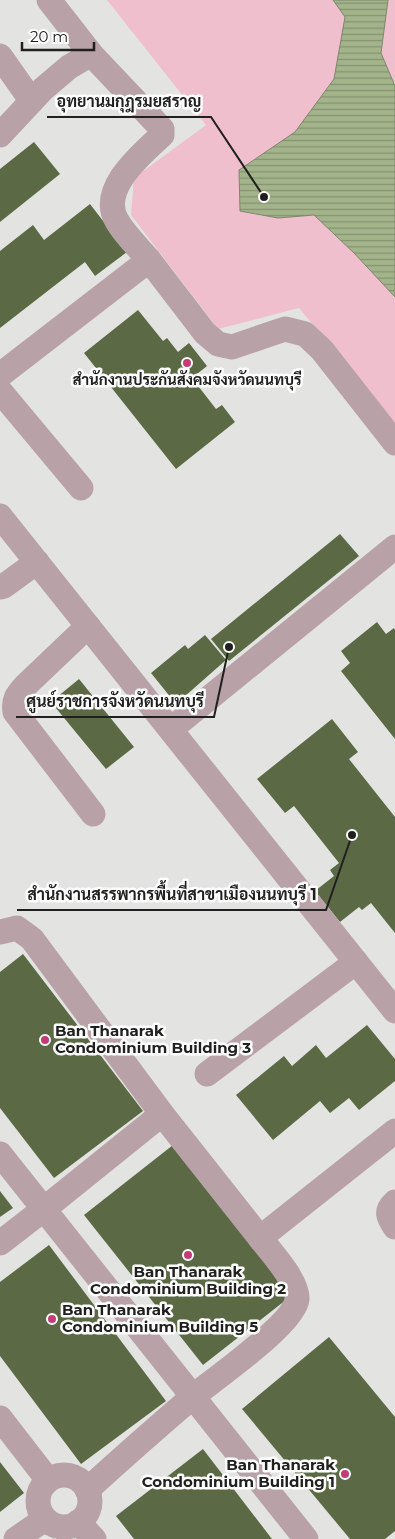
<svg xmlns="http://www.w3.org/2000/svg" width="395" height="1539" font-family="Montserrat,Sarabun,sans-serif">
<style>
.green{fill:#f0bfcd}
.water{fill:url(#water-rules);stroke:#7c886b}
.building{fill:#5b6a44}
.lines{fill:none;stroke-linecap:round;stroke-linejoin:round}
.minor{stroke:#b8a2a8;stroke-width:25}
.poi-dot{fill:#c53c75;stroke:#fff;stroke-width:2}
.labels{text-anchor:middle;stroke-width:5;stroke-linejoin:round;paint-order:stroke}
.poi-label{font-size:15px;font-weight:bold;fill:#20201f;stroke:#fff}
.leader{fill:none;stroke:#20201f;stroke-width:2}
.callout-dot{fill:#20201f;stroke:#fff;stroke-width:2}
.callout-label{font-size:16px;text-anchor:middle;font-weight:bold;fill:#20201f;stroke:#fff;stroke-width:5;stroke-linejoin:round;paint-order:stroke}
</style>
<defs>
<pattern id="water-rules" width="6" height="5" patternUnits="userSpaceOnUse" patternTransform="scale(1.25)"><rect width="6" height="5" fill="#a3b48b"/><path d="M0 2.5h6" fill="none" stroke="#849271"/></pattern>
</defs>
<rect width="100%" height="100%" fill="#e3e4e1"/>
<polygon class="green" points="107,0 395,0 395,425 299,308 218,329 131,215 134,178 206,125"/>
<polygon class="water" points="333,0 388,0 381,53 395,86 395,297 354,253 314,215 278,218 240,211 239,170 295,132 334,79 345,17"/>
<g class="building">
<polygon points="34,142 60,174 0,222 0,169"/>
<polygon points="90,204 127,252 95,276 85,262 0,328 0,251 33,225 44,240"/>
<polygon points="138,310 163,341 167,338 178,352 189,343 207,366 192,378 216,409 222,405 235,422 176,469 84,353"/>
<polygon points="340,534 359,556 229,661 211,639"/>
<polygon points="377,622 386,634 394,628 395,630 395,739 341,671 350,663 341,651"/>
<polygon points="205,635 226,660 176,704 151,673 185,645 188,649"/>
<polygon points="79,679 134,747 106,769 51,702"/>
<polygon points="332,719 358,752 349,759 395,817 395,933 371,903 362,910 359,907 340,922 315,891 334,876 330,870 339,863 294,806 285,813 257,779"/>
<polygon points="23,954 143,1111 54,1178 0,1108 0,972"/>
<polygon points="367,1025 395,1059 395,1081 359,1110 349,1098 330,1113 320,1101 273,1140 236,1095 284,1056 292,1066 316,1045 326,1058"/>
<polygon points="173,1145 291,1296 203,1365 84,1215"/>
<polygon points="0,1191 13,1208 0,1217"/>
<polygon points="49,1245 166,1401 81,1464 0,1356 0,1282"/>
<polygon points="329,1337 395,1417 395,1531 385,1539 350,1539 242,1409"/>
<polygon points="203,1449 272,1539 134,1539 116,1516"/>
<polygon points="0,1462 24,1493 0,1512"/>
</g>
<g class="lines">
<g class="minor">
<path d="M49,0l42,54 71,75v6c-20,19 -64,54 -45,86 8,14 22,27 32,39"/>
<polyline points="0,56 31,100"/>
<polyline points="0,135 43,89 69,67 91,54"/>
<polyline points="0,375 149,260 205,333 218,344 232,347 285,329 305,334 322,350 395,443"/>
<polyline points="0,391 81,488"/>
<polyline points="0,516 395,1011"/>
<polyline points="0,587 4,586 37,562"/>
<path d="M88,626l-63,60c-8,9 -12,14 -10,26l78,102"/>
<polyline points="171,729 395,547"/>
<polyline points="0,932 17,928 32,939 162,1114 260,1238"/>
<polyline points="207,1074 356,962"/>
<polyline points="0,1154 306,1539"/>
<path d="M395,1202c-10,9 -7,15 0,25"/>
<polyline points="0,1243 44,1209 162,1114"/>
<polyline points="0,1418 48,1480"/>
<circle cx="64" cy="1501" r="26"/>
<path d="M87,1490c34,-31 68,-61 103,-91 21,-18 105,-75 107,-100 1,-18 -26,-47 -37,-61l135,-107"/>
<polyline points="78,1522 94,1539"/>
<polyline points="16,1539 45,1519"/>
</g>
</g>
<g class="poi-dot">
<circle cx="187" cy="363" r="5"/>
<circle cx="45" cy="1040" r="5"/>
<circle cx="188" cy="1255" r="5"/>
<circle cx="52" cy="1319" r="5"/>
<circle cx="345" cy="1474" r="5"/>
</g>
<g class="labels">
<g class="poi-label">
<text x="187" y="385">สำนักงานประกันสังคมจังหวัดนนทบุรี</text>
<text x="55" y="1036" text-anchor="start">Ban Thanarak<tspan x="55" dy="17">Condominium Building 3</tspan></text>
<text x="188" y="1277">Ban Thanarak<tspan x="188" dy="17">Condominium Building 2</tspan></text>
<text x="62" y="1315" text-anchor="start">Ban Thanarak<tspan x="62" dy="17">Condominium Building 5</tspan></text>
<text x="335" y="1470" text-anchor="end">Ban Thanarak<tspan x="335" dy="17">Condominium Building 1</tspan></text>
</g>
</g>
<path class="leader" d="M264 197L211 117H47M229 647L214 717H16M352 835L326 910H17"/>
<g class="callout-dot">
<circle cx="264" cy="197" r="5"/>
<circle cx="229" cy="647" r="5"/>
<circle cx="352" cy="835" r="5"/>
</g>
<g class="callout-label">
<text x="129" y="107">อุทยานมกุฎรมยสราญ</text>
<text x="115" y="707">ศูนย์ราชการจังหวัดนนทบุรี</text>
<text x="172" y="900">สำนักงานสรรพากรพื้นที่สาขาเมืองนนทบุรี 1</text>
</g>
<path d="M22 42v8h72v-8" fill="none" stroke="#20201f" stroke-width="2.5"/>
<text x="30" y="42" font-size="15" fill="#20201f" stroke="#ffffff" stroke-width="4" paint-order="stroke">20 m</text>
</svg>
